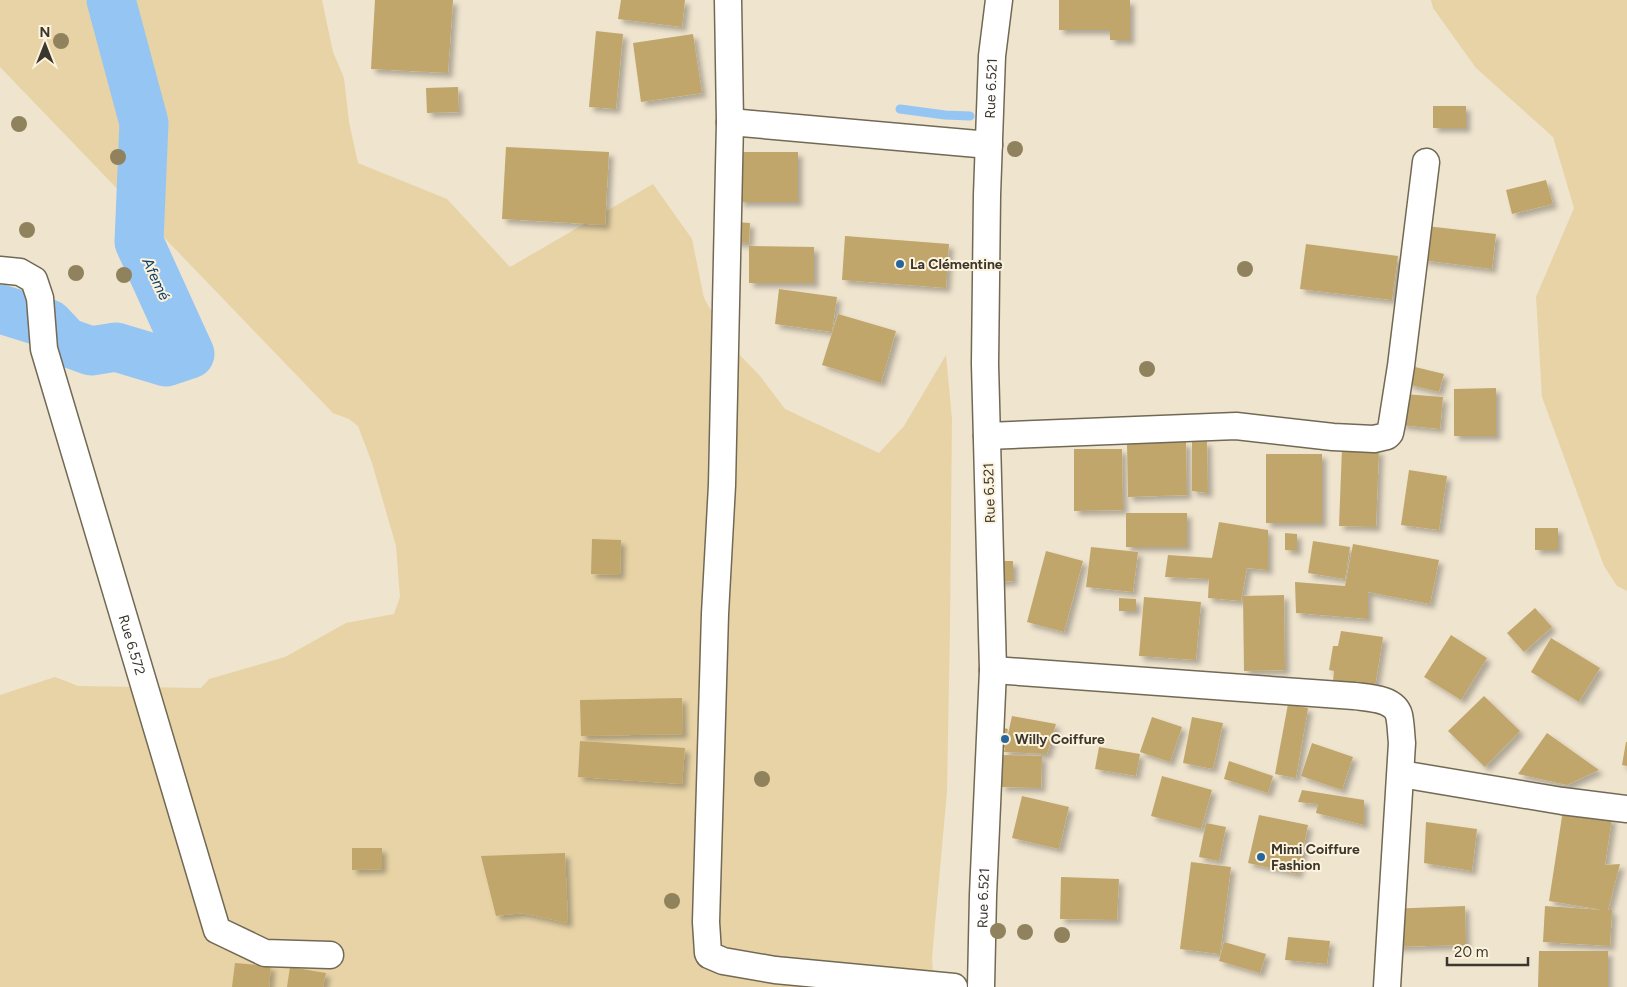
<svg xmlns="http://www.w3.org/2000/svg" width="1627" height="987" font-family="Figtree,sans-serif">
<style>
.green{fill:#e7d3a6}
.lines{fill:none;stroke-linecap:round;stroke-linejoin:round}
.stream{stroke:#95c5f2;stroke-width:9}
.river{stroke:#95c5f2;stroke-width:49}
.building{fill:#c1a66c;filter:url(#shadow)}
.street-casing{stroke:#726955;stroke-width:29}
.street{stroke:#fff;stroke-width:26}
.tree{fill:#90825d}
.poi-dot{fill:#27669d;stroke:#fdf2db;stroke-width:2}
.labels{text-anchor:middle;stroke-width:4;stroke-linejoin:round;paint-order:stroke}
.street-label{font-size:14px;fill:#3b372e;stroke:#fdf2db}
.poi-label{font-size:14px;font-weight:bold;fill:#3b372e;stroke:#fdf2db;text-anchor:start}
.water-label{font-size:15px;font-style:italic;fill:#0a406a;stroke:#fdf2db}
</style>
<defs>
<filter id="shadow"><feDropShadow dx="4.5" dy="4.5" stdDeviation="2.5" flood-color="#0004"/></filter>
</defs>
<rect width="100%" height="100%" fill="#efe4ce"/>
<g class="green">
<polygon points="0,0 322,0 333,52 344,78 349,122 358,163 447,199 510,267 653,184 692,239 704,298 732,347 760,376 785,409 879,453 904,426 946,355 952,419 950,626 947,791 932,958 934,987 0,987 0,695 55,677 78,686 201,688 209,679 285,657 346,623 394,614 400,597 396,546 372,463 358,426 349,419 333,413 0,67"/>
<polygon points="1431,0 1627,0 1627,591 1617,586 1604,566 1542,397 1536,297 1574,208 1553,137 1476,68 1433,8"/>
</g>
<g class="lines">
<polyline class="stream" points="900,109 945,115 970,116"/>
<polyline class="river" points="0,309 49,324 66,342 91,351 116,347 166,362 190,354 139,242 144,123 111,0"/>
</g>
<g class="building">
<polygon points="375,0 453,0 448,73 371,69"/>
<polygon points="621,0 685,0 682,27 618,19"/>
<polygon points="1059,0 1130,0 1130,40 1110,40 1110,30 1059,30"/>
<polygon points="596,31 623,34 616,109 589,107"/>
<polygon points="693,34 702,93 641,102 633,43"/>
<polygon points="458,87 459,112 427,113 426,88"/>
<rect x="1433" y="106" width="33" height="22"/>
<polygon points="506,147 609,152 605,225 502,219"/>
<rect x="739" y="152" width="59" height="50"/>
<polygon points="1546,180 1553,204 1512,214 1506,190"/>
<polygon points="734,222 750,223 749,243 733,242"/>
<polygon points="1426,226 1496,234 1492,269 1422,260"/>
<polygon points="845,236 949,244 946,288 842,280"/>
<polygon points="1306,244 1398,256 1392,300 1300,289"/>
<polygon points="749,246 814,247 814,283 749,283"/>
<polygon points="779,289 837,297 832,332 775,324"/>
<polygon points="838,314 896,331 881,383 822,365"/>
<polygon points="1411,366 1444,374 1439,392 1407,384"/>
<polygon points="1496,388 1496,436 1454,436 1454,389"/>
<polygon points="1404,394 1443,397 1440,429 1401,425"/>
<polygon points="1207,441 1208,493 1192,491 1192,442"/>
<polygon points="1186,442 1187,495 1128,497 1127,443"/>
<polygon points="1342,448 1379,450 1376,527 1339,526"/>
<polygon points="1074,449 1122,449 1123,510 1074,511"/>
<rect x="1266" y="454" width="56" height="69"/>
<polygon points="1409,470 1447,476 1439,530 1401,525"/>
<rect x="1126" y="513" width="61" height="34"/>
<polygon points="1219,522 1268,530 1268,570 1247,568 1241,601 1208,598 1209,579 1165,577 1168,555 1212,558"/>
<rect x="1535" y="528" width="23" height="22"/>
<polygon points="1285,533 1297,534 1297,551 1285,550"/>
<polygon points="592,539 621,540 620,575 591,574"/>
<polygon points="1313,541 1350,547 1345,579 1308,573"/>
<polygon points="1353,544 1439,560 1430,604 1368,592 1368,619 1296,613 1295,582 1345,586"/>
<polygon points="1091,547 1138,552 1133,592 1086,587"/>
<polygon points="1046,551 1083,561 1064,632 1027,622"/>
<polygon points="996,561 1013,561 1013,581 997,582"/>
<polygon points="1284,595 1285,670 1244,671 1243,596"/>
<polygon points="1144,597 1201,602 1196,660 1139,656"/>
<polygon points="1119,598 1136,599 1136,611 1119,611"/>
<polygon points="1535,608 1552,627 1524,652 1507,633"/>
<polygon points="1341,631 1383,637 1375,687 1333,681 1334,671 1329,670 1333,646 1338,646"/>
<polygon points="1451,635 1487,658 1461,700 1424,677"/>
<polygon points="1551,638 1600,668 1579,702 1531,672"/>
<polygon points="1484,696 1520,731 1485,767 1448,731"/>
<polygon points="682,698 683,734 581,736 580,700"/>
<polygon points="1288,704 1308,708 1296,778 1275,774"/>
<polygon points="1012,716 1056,724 1047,754 1004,752"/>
<polygon points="1152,717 1182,727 1170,762 1140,752"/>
<polygon points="1192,717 1223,723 1213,769 1183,763"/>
<polygon points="1004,728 1008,729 1005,748 1002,748"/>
<polygon points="1547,733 1599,770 1567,785 1518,774"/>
<polygon points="580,741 685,748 682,784 578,777"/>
<polygon points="1626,742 1627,742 1627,766 1622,765"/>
<polygon points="1312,743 1353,757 1342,790 1301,776"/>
<polygon points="1099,747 1140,754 1136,776 1095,769"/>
<polygon points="1002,755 1042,756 1041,788 1001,787"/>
<polygon points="1229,761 1273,776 1268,793 1224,779"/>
<polygon points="1162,776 1212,790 1201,829 1151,816"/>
<polygon points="1302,790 1364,800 1364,825 1316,813 1318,804 1298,802"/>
<polygon points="1022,796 1069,807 1059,849 1012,838"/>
<polygon points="1563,810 1612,818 1605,865 1620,864 1608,910 1612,910 1610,946 1543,942 1545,906 1603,910 1549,901"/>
<polygon points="1259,815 1308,825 1298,874 1248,863"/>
<polygon points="1426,822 1477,829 1472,871 1424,863"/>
<polygon points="1206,823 1226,827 1219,861 1199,857"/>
<polygon points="352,848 382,848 382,869 352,870"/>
<polygon points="565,853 568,923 522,913 496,916 481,856"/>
<polygon points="1191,862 1231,867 1220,954 1180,949"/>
<polygon points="1061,877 1119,879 1117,920 1060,919"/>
<polygon points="1465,906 1466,945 1389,947 1387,909"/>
<polygon points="1288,937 1330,941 1327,964 1285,960"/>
<polygon points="1224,942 1266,954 1260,973 1219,961"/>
<polygon points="1539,951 1608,951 1608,987 1538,987"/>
<polygon points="235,963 271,966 269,987 232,987"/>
<polygon points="290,967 326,973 323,987 287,987"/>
</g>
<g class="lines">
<g class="street-casing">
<g id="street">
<polyline points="728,0 730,122 722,485 715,614 706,922 708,953 709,955 723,961 775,970 954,987"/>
<polyline points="730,122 989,145"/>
<path id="s1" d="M0,270l20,2 14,8 6,18 4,51 173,581 48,23 65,2"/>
<polyline points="987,436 1236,426 1333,437 1374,439 1387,436 1390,433 1392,423 1401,366 1426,162"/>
<path d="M993,670l361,26c15,2 40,2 45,19 2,9 2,19 3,28l-15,244"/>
<polyline points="1401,774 1562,801 1627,809"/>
<path id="s2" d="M981,987l2,-92 10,-225 -8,-306 2,-169 5,-139 7,-56"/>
</g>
</g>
<use href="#street" class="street"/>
</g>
<g class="tree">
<circle cx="61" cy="41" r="8"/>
<circle cx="19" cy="124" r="8"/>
<circle cx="1015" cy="149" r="8"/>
<circle cx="118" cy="157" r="8"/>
<circle cx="27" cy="230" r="8"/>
<circle cx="1245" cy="269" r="8"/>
<circle cx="76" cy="273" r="8"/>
<circle cx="124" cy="275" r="8"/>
<circle cx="1147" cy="369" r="8"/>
<circle cx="762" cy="779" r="8"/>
<circle cx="672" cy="901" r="8"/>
<circle cx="998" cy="931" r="8"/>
<circle cx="1025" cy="932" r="8"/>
<circle cx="1062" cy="935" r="8"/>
</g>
<g class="poi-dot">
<circle cx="900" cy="264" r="5"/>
<circle cx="1005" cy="739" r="5"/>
<circle cx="1261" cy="857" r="5"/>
</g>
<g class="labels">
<g class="street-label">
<text dy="5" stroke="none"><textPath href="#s2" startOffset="899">Rue 6.521</textPath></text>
<text transform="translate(989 493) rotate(-92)" y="5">Rue 6.521</text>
<text dy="5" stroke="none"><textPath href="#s1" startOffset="415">Rue 6.572</textPath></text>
<text dy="5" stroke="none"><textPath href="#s2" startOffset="89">Rue 6.521</textPath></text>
</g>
<g class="poi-label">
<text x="910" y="269">La Clémentine</text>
<text x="1015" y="744">Willy Coiffure</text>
<text x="1271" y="854">Mimi Coiffure<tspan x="1271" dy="16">Fashion</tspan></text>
</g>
<g class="water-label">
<text transform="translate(156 279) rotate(65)" y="5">Afemé</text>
</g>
</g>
<g transform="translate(45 45)" stroke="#fdf2db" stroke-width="4" paint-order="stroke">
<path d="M0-4L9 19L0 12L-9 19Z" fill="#3b372e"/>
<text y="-8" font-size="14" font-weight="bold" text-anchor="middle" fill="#3b372e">N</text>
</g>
<path d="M1447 957v8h81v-8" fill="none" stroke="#3b372e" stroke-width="2.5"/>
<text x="1454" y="957" font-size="15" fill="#3b372e" stroke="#fdf2db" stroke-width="4" paint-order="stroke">20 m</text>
</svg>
